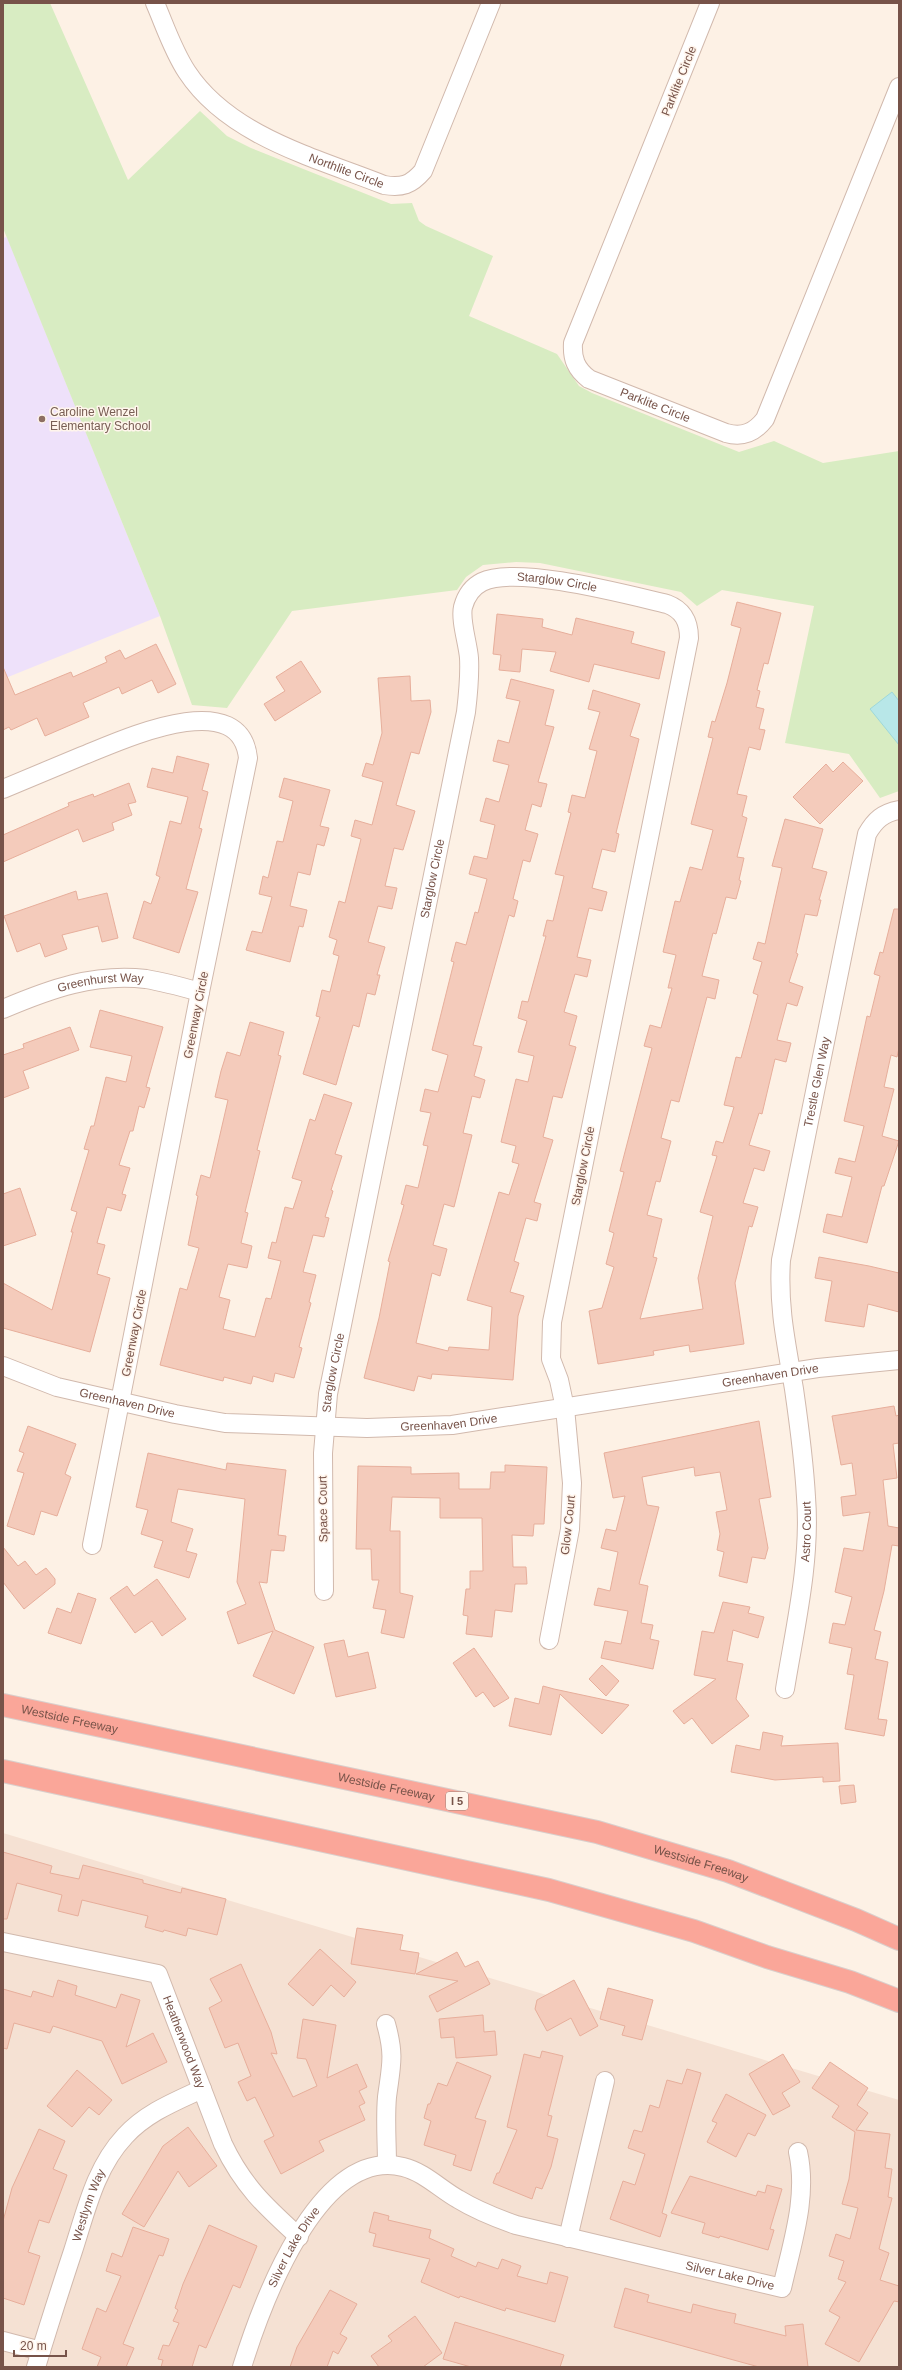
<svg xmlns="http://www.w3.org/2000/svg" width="902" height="2370" font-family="Helvetica,sans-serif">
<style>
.residential{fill:#f5e1d3}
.education{fill:#eee1fa}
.green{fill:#d8ecc2}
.water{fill:#b8e7e8;stroke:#9ed8da}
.building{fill:#f4cbbb;stroke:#e7ae9b}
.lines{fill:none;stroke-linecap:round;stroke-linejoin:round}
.minor-casing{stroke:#d1b9ad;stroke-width:20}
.highway-casing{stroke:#d9cfcc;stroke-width:24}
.minor{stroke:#fff;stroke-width:18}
.highway{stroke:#faa699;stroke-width:22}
.education-dot{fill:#8d6e63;stroke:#fff5ec;stroke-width:1.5}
.labels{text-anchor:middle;stroke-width:3;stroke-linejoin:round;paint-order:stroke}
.shield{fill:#fff5ec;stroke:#a0847a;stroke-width:1}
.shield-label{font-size:11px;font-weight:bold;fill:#775349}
.street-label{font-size:12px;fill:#775349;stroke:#fff5ec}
.education-label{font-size:12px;fill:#785e54;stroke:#fff5ec;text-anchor:start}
</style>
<rect width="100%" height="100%" fill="#fdf1e5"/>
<polygon class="residential" points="3,1833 899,2100 899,2367 3,2367"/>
<polygon class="education" points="7,237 160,616 3,679 3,238"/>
<polygon class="green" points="3,3 50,3 128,180 200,111 227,136 251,148 391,204 412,203 419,221 426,226 493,256 469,316 557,354 579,386 592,393 739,452 774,441 823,463 899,451 899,791 880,798 849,754 785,743 814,606 722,590 697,606 681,592 540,563 516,562 483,565 466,577 457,590 292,611 227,708 192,705 160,616 3,228"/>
<polygon class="water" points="892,692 899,701 899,745 870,709"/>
<g class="building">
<polygon points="737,602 781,613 768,664 764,663 757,690 760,691 756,707 764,709 759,729 765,730 760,750 749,747 737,794 747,796 742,816 747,818 737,857 744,858 739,880 741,881 736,899 726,897 716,934 713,933 702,976 719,980 715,999 707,997 679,1102 671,1100 661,1138 671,1141 660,1182 656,1181 647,1215 662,1219 653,1257 657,1258 640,1319 703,1309 698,1278 713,1216 700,1212 717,1156 712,1155 716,1141 723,1143 734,1107 724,1105 736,1057 741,1058 758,995 753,993 762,962 753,959 758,942 765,944 782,868 772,866 785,819 823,829 812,868 827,872 819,900 821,900 817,916 805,914 796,953 798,954 789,982 803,987 797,1006 787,1003 777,1040 791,1043 786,1062 775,1059 762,1114 759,1113 749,1145 770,1151 764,1171 754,1168 743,1203 758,1207 752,1227 749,1226 735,1283 744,1344 690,1352 689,1345 653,1351 654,1355 598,1364 589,1311 602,1308 614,1267 606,1264 614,1233 609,1231 624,1172 620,1171 652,1048 644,1046 650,1025 661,1028 672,988 668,988 676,955 663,952 670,922 675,901 680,902 690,867 702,870 713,830 691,824 713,738 708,737 712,721 715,722 727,683 741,628 731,625"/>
<polygon points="497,614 543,619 542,627 572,635 576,618 634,632 631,643 665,652 659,679 594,664 589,682 550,671 556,652 522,649 520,672 499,670 501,655 493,654"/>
<polygon points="156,644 176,684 158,693 152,680 122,694 119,687 83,703 89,717 45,736 37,718 11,730 9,727 3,730 3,667 15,695 71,672 73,677 107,662 105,657 120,650 125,659"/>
<polygon points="301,661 321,692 275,721 264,704 285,691 276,677"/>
<polygon points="410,676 411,701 430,700 431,712 419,754 411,752 396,805 415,811 403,850 394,848 385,886 397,888 392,909 378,906 368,942 385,947 377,975 380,975 375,995 367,993 359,1027 353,1025 336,1085 303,1074 320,1017 316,1016 322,990 330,992 339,956 333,954 337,940 329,937 339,901 345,903 361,839 351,836 355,820 372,825 383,782 362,776 366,763 373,765 382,733 378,678"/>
<polygon points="511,679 554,690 545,725 554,727 538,782 547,784 541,807 532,804 525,830 538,834 530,862 523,860 513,899 518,901 514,917 509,915 473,1045 482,1047 474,1076 485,1080 480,1098 472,1096 463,1133 472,1135 454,1207 444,1204 433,1245 447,1249 440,1276 432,1273 416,1343 448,1351 449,1347 489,1350 492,1307 467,1300 499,1192 509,1195 519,1164 512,1162 516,1146 501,1142 516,1079 528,1082 534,1056 518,1052 527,1021 518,1018 522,1001 528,1002 546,936 543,936 547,920 553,921 564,876 555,874 571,813 568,812 572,795 585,798 597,751 589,749 600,712 588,709 593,690 640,704 630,736 639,739 616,833 619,834 615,852 602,849 592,888 607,892 602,911 589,908 577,957 591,960 587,977 575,974 564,1012 577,1016 569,1045 576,1047 562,1098 553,1096 543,1137 553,1140 534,1202 541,1204 537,1221 526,1218 514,1261 519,1263 510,1292 524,1296 518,1316 513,1380 432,1374 431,1379 418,1376 414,1391 364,1378 379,1318 390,1262 388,1261 404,1205 401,1204 406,1185 418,1188 428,1146 423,1145 431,1113 420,1111 425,1089 438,1092 448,1055 432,1050 454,962 451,961 456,942 466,945 475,912 478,913 487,879 469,874 474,856 487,859 495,825 480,821 486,798 499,802 509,765 493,761 498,740 509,743 520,701 506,698"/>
<polygon points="177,756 209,764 202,790 208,792 199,828 202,829 186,889 198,892 179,953 133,938 144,901 151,904 160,877 156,875 170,821 181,824 188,797 147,787 152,768 173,773"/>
<polygon points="843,762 863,781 820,824 793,797 826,764 833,772"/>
<polygon points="284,778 330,790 320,826 329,828 324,846 317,844 310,875 298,872 290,906 307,910 303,927 299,926 290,962 246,950 252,931 262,933 272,897 259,894 263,876 268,878 277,841 283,842 293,801 279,797"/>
<polygon points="129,783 136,802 128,804 132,815 112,823 114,830 83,842 78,829 3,862 3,835 69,806 68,803 93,794 94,797"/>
<polygon points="76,891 78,900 107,893 118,938 102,942 98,926 62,935 67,949 45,957 40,943 17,952 4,916"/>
<polygon points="894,909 899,909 899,1048 897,1057 891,1055 884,1087 894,1089 882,1136 899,1141 884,1186 882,1186 867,1243 823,1232 827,1214 842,1217 852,1177 835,1173 839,1158 855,1162 864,1126 844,1121 867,1016 870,1017 880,976 874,974 880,952 883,953"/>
<polygon points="100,1010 163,1027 146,1087 150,1088 144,1108 139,1106 133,1131 130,1131 119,1165 130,1168 122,1194 126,1195 121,1211 107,1207 97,1243 105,1245 97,1274 110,1278 90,1352 3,1328 3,1283 52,1310 73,1232 71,1232 77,1212 71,1210 89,1150 84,1149 91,1126 94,1126 106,1077 126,1082 132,1056 90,1047"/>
<polygon points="250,1022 284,1032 278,1055 281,1056 257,1150 260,1151 245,1212 248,1213 241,1243 252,1246 247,1268 228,1264 219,1297 230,1300 223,1329 255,1337 266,1298 271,1299 281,1261 268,1258 272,1242 276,1243 285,1207 293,1209 302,1181 292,1178 310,1119 315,1121 324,1094 352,1103 335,1154 342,1156 331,1190 333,1191 325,1217 329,1218 324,1237 313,1235 303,1272 316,1275 309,1302 311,1303 299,1347 302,1348 294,1378 275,1373 273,1382 253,1376 251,1384 224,1377 223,1381 160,1365 180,1288 187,1290 199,1248 188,1245 198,1196 196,1195 201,1175 210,1178 228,1100 215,1097 221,1071 227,1052 240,1056"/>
<polygon points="70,1027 79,1050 23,1071 29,1088 3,1098 3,1055 24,1048 23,1044"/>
<polygon points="20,1188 36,1235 3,1246 3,1194"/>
<polygon points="819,1257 869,1266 899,1273 899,1312 868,1304 864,1327 825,1321 832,1281 815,1278"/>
<polygon points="894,1406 896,1416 899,1415 899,1443 893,1444 897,1478 883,1480 888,1526 899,1528 899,1546 892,1545 884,1591 874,1630 881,1632 875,1659 888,1662 878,1719 887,1720 884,1736 845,1729 854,1675 847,1674 852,1648 829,1643 833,1623 845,1625 852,1597 835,1592 844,1548 863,1551 870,1512 843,1516 841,1497 856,1495 852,1463 841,1465 832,1416"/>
<polygon points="759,1421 771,1497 759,1499 768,1548 765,1559 752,1557 747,1583 719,1576 724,1552 717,1550 720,1534 716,1512 727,1510 720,1472 695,1476 694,1467 642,1477 647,1505 659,1507 639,1584 648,1586 641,1623 653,1625 650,1639 659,1641 653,1669 601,1658 605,1641 621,1644 628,1611 594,1605 598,1588 610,1591 618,1552 601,1548 606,1529 616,1531 625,1496 613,1498 604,1453"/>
<polygon points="28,1426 76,1444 65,1474 71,1477 57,1516 41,1511 34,1535 7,1526 24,1473 17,1471 24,1453 19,1451"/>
<polygon points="148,1453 226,1470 227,1463 286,1470 278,1535 286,1536 284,1551 271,1550 267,1583 259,1582 275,1630 314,1647 294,1694 253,1676 273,1631 238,1644 227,1612 246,1604 237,1582 245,1499 178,1489 171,1522 193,1529 186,1551 197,1554 189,1578 154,1567 163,1541 141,1534 148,1510 136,1507"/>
<polygon points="505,1465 547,1467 544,1524 534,1524 533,1536 512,1535 513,1567 526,1567 527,1584 515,1584 512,1612 495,1610 492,1637 466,1634 468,1616 463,1615 466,1589 470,1589 470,1571 483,1571 482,1518 440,1518 440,1498 392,1497 390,1531 400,1531 400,1593 413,1596 404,1638 381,1633 386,1610 373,1608 379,1580 372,1580 371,1549 356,1549 358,1466 411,1467 411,1474 459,1473 459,1489 490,1489 491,1472 505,1472"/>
<polygon points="3,1547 18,1566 25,1561 36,1575 46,1568 55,1579 55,1584 24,1609 3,1582"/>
<polygon points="157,1579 186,1619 162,1636 152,1621 135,1633 110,1598 127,1586 134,1596"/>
<polygon points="78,1593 96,1599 81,1644 48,1633 57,1608 71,1613"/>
<polygon points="723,1602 750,1607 748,1613 764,1617 758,1638 733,1630 727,1661 743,1664 736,1699 749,1716 712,1744 692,1718 684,1724 673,1711 716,1679 694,1675 702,1631 714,1633"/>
<polygon points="344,1640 348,1657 368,1652 376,1688 336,1697 324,1644"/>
<polygon points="474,1648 509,1698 494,1707 483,1692 476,1697 453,1663"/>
<polygon points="602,1665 619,1681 606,1696 589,1679"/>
<polygon points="543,1686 554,1689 629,1705 602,1734 560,1694 551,1735 509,1726 515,1698 539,1704"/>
<polygon points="763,1732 783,1736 781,1746 838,1743 840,1781 823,1782 823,1777 775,1780 731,1772 736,1745 760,1750"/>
<polygon points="854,1785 856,1802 841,1804 839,1786"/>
<polygon points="3,1852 52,1866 50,1873 79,1879 83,1865 143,1880 143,1883 181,1893 182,1888 226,1899 217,1935 188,1928 186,1936 164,1930 163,1932 145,1927 148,1916 82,1900 78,1916 58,1911 62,1895 17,1883 7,1919 3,1919"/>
<polygon points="357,1928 403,1935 400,1950 419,1953 415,1974 351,1964"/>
<polygon points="320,1949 356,1982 344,1997 331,1985 313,2006 288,1984"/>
<polygon points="457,1952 465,1967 478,1961 490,1984 437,2012 429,1996 458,1981 416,1974"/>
<polygon points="241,1964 271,2032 277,2054 271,2053 293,2097 317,2086 306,2059 297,2058 303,2019 336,2025 327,2078 357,2064 367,2087 359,2091 365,2103 359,2106 365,2120 319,2141 324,2151 281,2174 264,2141 274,2136 255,2097 247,2101 238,2082 251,2076 238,2043 225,2048 209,2008 222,2001 210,1979"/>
<polygon points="58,1980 77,1986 75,1995 116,2008 121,1994 140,2000 126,2047 153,2033 167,2062 122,2084 102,2041 53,2026 50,2033 14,2023 7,2049 3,2048 3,1989 31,1997 33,1991 53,1997"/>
<polygon points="574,1980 598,2026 580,2036 571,2018 547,2031 535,2009 537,2000"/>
<polygon points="608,1988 653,2000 642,2040 622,2035 625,2026 600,2019"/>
<polygon points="483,2015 484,2032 495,2031 497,2055 456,2058 454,2037 441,2038 439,2019"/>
<polygon points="542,2051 563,2056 548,2115 552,2116 547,2136 558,2139 551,2167 542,2189 536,2187 532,2199 493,2183 497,2173 499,2173 517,2130 507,2127 524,2054 540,2058"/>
<polygon points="783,2054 800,2082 782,2093 790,2106 773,2115 749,2074"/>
<polygon points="457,2062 491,2076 475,2118 486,2121 471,2171 453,2165 456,2155 424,2145 431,2121 424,2118 428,2104 430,2104 438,2083 447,2086"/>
<polygon points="830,2062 868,2088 857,2105 868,2113 856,2130 890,2134 885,2168 892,2169 888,2197 892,2198 879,2249 889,2253 880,2280 899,2286 899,2302 894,2301 859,2362 825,2344 840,2317 829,2311 846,2282 838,2279 844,2261 829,2256 836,2234 850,2239 858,2208 842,2204 849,2179 855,2132 832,2117 839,2106 812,2088"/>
<polygon points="687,2069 701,2073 662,2213 667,2215 660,2237 610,2219 623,2181 635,2185 645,2154 628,2148 634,2130 642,2132 650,2105 659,2108 667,2080 682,2084"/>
<polygon points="77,2070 112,2100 99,2115 89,2107 72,2127 47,2106"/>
<polygon points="726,2094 766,2115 755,2136 748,2133 736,2157 707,2142 717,2123 712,2121"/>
<polygon points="188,2127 217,2166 189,2187 178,2171 144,2227 122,2214 163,2146"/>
<polygon points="39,2129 65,2141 53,2169 67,2175 49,2223 39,2220 28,2252 40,2256 24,2305 3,2298 3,2221 12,2188"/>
<polygon points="690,2176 756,2196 758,2191 765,2193 767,2185 782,2189 770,2229 774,2230 768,2250 720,2236 719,2238 702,2233 705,2223 671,2213"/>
<polygon points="374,2212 389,2216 388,2220 431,2230 429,2238 454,2249 451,2256 476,2267 478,2262 498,2269 502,2259 521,2266 517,2276 547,2284 550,2272 568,2277 555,2322 506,2308 505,2311 460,2296 459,2298 421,2282 430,2259 373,2246 376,2234 369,2232"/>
<polygon points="209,2225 257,2246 240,2288 233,2285 206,2348 199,2345 192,2367 161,2367 163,2360 158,2359 163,2345 169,2346 179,2323 173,2321 178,2310 175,2308 183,2284"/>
<polygon points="133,2227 169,2239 163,2256 159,2255 123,2344 134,2348 126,2367 97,2367 101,2357 82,2349 97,2308 106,2312 121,2276 106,2271 112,2253 122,2257"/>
<polygon points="625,2288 649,2295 647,2302 691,2313 693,2304 717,2310 736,2314 734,2323 786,2336 785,2326 803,2324 808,2367 759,2367 614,2327"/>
<polygon points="330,2290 357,2304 340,2334 347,2338 338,2354 333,2351 327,2367 290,2367 297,2347"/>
<polygon points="415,2316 442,2353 423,2367 379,2367 371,2356 392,2341 388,2336"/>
<polygon points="455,2322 564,2355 560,2367 471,2367 443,2359"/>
</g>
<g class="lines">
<g class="minor-casing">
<g id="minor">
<path id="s1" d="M155,3c10,23 18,48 32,69 42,64 129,86 197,113 18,3 27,0 39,-14l68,-168"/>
<path id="s2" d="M710,3l-137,340c-1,16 3,26 16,36l137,54c17,5 29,-1 39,-14l134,-332"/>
<path d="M3,789c26,-11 53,-22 79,-33 38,-15 158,-72 166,2l-48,234 -108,553"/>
<path id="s3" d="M3,1009c47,-20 91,-36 143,-30 18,3 36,8 54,13"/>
<path id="s4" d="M3,1366l54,21 118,27 50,9 142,5 85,-3 366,-57 81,-8"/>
<path id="s5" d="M324,1591l-1,-138 5,-59 138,-682c2,-17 4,-36 3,-54 -1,-14 -9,-38 -6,-51 3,-11 9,-20 19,-25 35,-17 146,13 185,22 16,6 22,17 22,34l-137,684 -1,37 8,21 6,28 7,75 -2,46 -21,111"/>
<path id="s6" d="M785,1689c10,-62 26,-128 21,-192 -2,-36 -7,-73 -12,-108 -8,-47 -16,-82 -13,-129l86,-426c8,-14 16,-21 32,-24"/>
<path id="s7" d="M3,1942l155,32 65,170c20,42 42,62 76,93"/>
<path d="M386,2024c9,32 5,42 1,73 -2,22 0,46 0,68"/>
<polyline points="568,2238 605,2081"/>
<polyline points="3,2341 41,2351"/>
<path id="s8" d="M36,2367c12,-39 24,-77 37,-116 13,-40 22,-83 52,-115 21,-23 49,-34 77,-47"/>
<path id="s9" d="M242,2367c19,-61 76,-221 161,-200 21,5 37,22 55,32 18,11 38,19 58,26l266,63c10,-45 26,-91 16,-136"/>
</g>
</g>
<g class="highway-casing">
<g id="highway">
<path id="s10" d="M3,1705l594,127 131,39 128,49 43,19"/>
<polyline points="3,1771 549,1890 694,1931 767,1957 850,1982 899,2001"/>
</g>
</g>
<use href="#minor" class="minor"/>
<use href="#highway" class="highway"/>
</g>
<circle class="education-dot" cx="42" cy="419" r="4"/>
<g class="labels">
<rect class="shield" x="446" y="1792" width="22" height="18" rx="3"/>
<g class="shield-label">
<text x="457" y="1805">I 5</text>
</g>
<g class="street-label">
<text transform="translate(679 81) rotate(-68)" y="4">Parklite Circle</text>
<text dy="4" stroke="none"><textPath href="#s1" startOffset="267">Northlite Circle</textPath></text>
<text dy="4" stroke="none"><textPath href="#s2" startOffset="479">Parklite Circle</textPath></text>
<text dy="4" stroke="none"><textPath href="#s5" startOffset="1107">Starglow Circle</textPath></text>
<text dy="4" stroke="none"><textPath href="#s5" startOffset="723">Starglow Circle</textPath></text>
<text dy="4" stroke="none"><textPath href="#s3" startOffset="102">Greenhurst Way</textPath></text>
<text transform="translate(196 1015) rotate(-79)" y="4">Greenway Circle</text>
<text dy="4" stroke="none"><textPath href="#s6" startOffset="614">Trestle Glen Way</textPath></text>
<text transform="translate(583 1166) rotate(-79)" y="4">Starglow Circle</text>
<text transform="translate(134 1333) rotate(-79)" y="4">Greenway Circle</text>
<text dy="4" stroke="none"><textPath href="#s5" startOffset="219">Starglow Circle</textPath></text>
<text dy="4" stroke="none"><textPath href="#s4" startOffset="779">Greenhaven Drive</textPath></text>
<text dy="4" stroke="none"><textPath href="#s4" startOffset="130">Greenhaven Drive</textPath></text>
<text dy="4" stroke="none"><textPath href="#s4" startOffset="454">Greenhaven Drive</textPath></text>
<text transform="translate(323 1509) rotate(-91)" y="4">Space Court</text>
<text transform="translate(568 1525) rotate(-84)" y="4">Glow Court</text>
<text dy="4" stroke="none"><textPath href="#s6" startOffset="159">Astro Court</textPath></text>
<text dy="4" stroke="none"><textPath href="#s10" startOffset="68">Westside Freeway</textPath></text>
<text dy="4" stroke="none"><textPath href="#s10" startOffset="392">Westside Freeway</textPath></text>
<text dy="4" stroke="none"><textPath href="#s10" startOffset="716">Westside Freeway</textPath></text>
<text dy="4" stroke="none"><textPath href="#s7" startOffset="231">Heatherwood Way</textPath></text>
<text dy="4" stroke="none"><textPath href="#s8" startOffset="170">Westlynn Way</textPath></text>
<text dy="4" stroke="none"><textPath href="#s9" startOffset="131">Silver Lake Drive</textPath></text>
<text dy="4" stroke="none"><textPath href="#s9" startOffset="625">Silver Lake Drive</textPath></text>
</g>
<g class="education-label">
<text x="50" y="416">Caroline Wenzel<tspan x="50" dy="14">Elementary School</tspan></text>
</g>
</g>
<rect width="902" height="2370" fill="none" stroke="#775349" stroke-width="8"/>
<path d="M14 2350v6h52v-6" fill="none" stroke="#775349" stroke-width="2"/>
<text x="20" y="2350" font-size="12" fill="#775349" stroke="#fff5ec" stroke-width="3" paint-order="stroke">20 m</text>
</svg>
